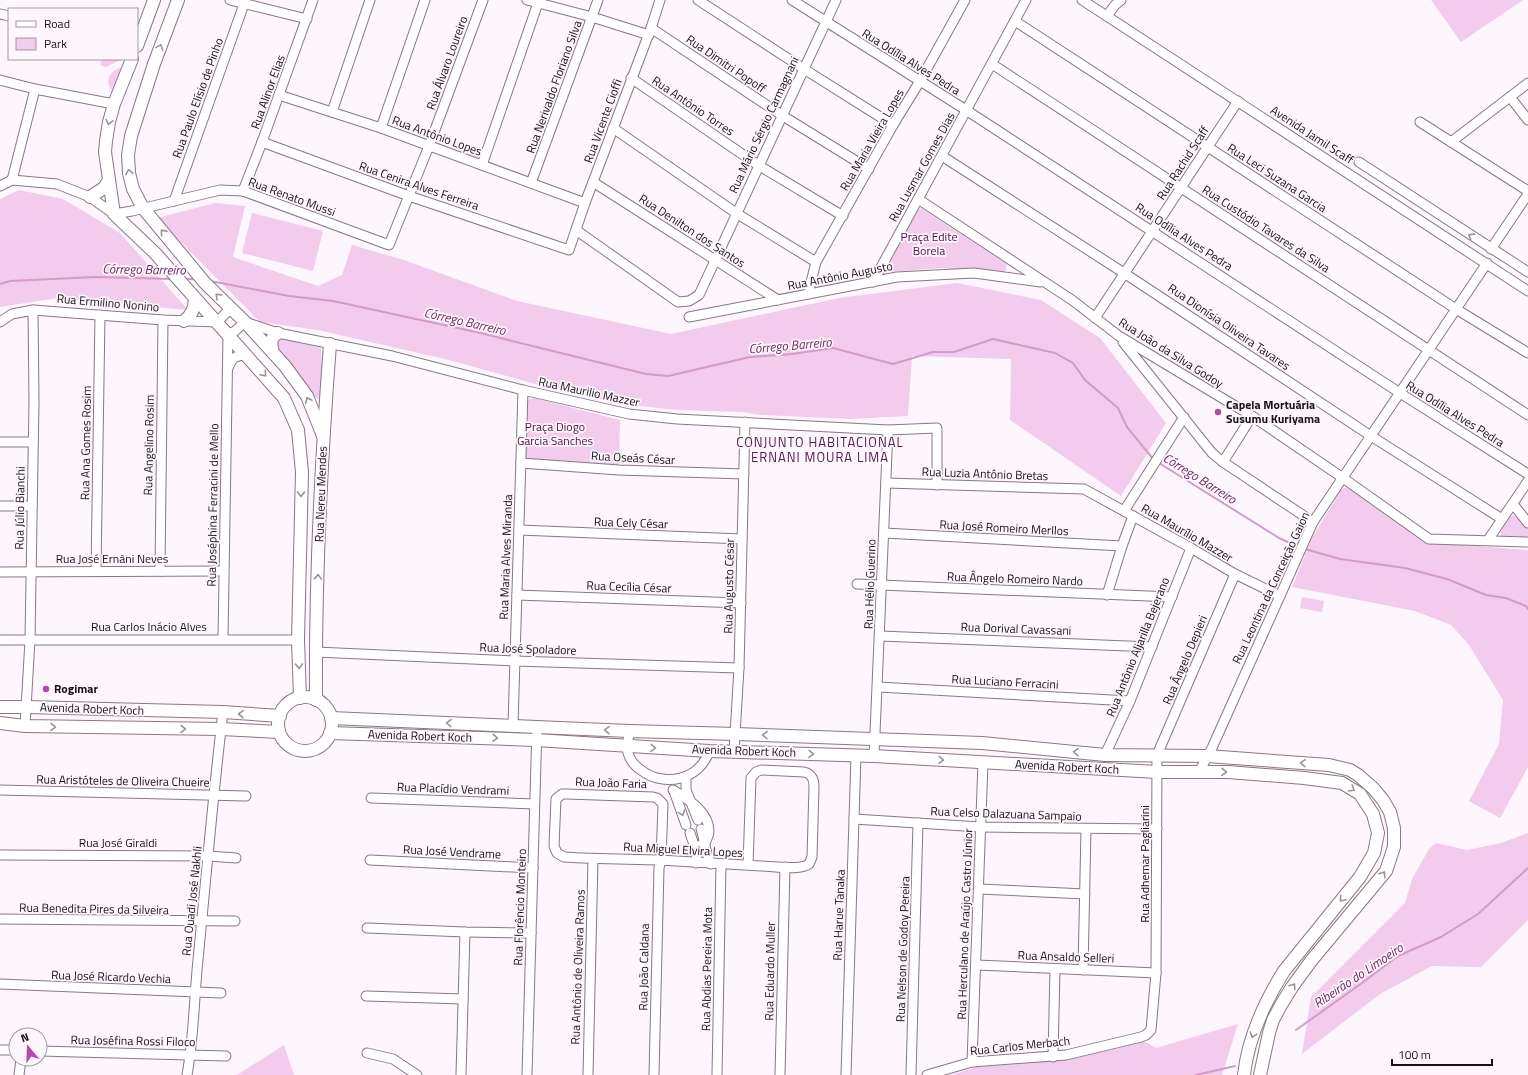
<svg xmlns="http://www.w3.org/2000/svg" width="1528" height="1075" font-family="'Titillium Web',sans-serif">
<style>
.green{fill:#f3cbed}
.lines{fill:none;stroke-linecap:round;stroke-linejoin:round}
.stream{stroke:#d29bca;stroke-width:2}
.minor-casing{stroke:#887886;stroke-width:11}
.major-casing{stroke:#887886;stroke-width:14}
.minor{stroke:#fff;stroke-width:9}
.major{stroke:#fff;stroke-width:12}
.oneway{stroke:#979497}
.poi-dot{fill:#b349a9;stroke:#fdf6fc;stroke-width:1.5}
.labels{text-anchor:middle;stroke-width:3.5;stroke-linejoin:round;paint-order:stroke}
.street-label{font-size:12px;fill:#181217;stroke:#fdf6fc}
.park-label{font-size:12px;fill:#500e4b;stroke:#fdf6fc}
.poi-label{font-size:12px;font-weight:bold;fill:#181217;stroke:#fdf6fc;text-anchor:start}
.water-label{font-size:13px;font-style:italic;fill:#6c2b65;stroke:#fdf6fc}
.neighbourhood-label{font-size:13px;letter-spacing:1px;fill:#53204e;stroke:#fdf6fc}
</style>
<rect width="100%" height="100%" fill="#fdf6fc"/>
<g class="green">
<polygon points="1431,0 1523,0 1461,42"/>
<polygon points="102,59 125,59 116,62 106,67 100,65"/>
<path d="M123,67l-9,25c-12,-10 -4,-22 9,-25z"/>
<polygon points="19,190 63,199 120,233 188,310 58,298 0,307 0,199"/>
<polygon points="215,203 245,206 233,257 318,286 342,275 352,245 404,260 517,301 671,334 839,298 957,283 1041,300 1100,338 1166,423 1121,496 1010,420 1011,359 912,356 908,416 851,419 760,415 743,412 676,410 614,403 532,383 449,360 318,330 260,322 157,218"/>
<polygon points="921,208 1002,261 1007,264 1005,271 1001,273 942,268 889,272 887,269 915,212"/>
<polygon points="252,213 323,231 313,271 242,253"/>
<polygon points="277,337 321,348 323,393 318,399 314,396 303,379 278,353"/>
<polygon points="534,398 620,420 619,470 525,460 526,400"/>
<polygon points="1344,488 1349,488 1426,540 1436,543 1528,550 1528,767 1500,818 1469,801 1499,744 1503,700 1469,645 1451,625 1415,611 1292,587 1312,538 1341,490"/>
<path d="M1514,515l4,1 10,13v8l-27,-1c-1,-7 6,-18 13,-21z"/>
<polygon points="1302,597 1324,601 1322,612 1300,608"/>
<polygon points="1528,833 1528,920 1481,967 1432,966 1380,994 1302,1054 1311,997 1405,903 1412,879 1429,849 1436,843 1467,850 1501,843"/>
<polygon points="1238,1024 1222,1075 952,1075 976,1067 1064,1060 1144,1041 1156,1048"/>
<polygon points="284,1045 294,1075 237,1075"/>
</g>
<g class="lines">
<g class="stream">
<polyline points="185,279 196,279"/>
<polyline points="210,281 289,296 333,301 476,332 646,374 668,376 750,357 792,354 833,348 893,364 933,352 954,352 993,339 1055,353 1073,363 1085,380 1118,408 1127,427 1153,459"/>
<polyline points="0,284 10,281 95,277 172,279"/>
<polyline points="1159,463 1279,538 1299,547"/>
<polyline points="1305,549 1340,559 1405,568 1447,579 1486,595 1506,598 1526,606 1528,609"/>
<polyline points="1296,1030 1362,983 1398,956 1441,937 1478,914 1528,868"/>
<polyline points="1196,1075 1235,1066"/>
</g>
<g class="minor-casing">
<g id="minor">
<polyline points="230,0 307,19"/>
<polyline points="527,0 592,17 649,35"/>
<polyline points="698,0 804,69 893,125"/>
<polyline points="792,0 966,110 1400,393 1528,474"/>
<polyline points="1082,0 1528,291"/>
<polyline points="0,14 9,16"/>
<polyline points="1107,16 1115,5 1121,0"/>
<polyline points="1015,21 1456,309 1528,353"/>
<polyline points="651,28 783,116 869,169"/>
<polyline points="992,64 1528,415"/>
<polyline points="631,78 758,165 843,216"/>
<polyline points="0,80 35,89 114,104"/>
<polyline points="279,95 381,128 585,203"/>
<polyline points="1510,97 1528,120"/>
<polyline points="332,112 370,0"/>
<polyline points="1420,122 1528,191"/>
<polyline points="381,128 425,0"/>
<polyline points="613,128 736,213 816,262"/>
<polyline points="262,142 409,196 569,250 585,203 651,28 660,0"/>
<polyline points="1451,142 1528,83"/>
<polyline points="942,156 1124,273 1371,436 1502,519"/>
<polyline points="1359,162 1528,272"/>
<polyline points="482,165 539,0"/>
<polyline points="12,180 35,89"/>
<polyline points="593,182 778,300"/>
<polyline points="531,183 598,0"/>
<polyline points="0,186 12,180 57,184 90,197 114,214 132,211 220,190 243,191 389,245 429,146 483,0"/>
<polyline points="243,191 262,142 313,0"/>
<polyline points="918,199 1072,300 1119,336 1252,416 1343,478 1429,539 1528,542"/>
<polyline points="174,201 244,4"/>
<polyline points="576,230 678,302 689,301 699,295 836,0"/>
<polyline points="1491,249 1528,194"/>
<polyline points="873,282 1026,0"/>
<polyline points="808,294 816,262 893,125 920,81 965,0"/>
<polyline points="689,317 897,277 974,273 1041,282"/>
<polyline points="1095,318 1238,101"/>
<polyline points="0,322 12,314 33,310 163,320 217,322 226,313 232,309"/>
<polyline points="1123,342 1212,453 1223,462 1313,522"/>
<path d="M228,368c4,-10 7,-12 18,-14"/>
<polyline points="0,442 33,442"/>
<polyline points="1223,462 1252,416"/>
<polyline points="521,463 619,470 744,474"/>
<polyline points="886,483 1084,489 1191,548 1235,574 1280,596"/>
<polyline points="1513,504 1528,523"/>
<polyline points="0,506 32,506"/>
<polyline points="1124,511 1184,417"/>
<polyline points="519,530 742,539"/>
<polyline points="884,533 1122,546"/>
<polyline points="1488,540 1528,481"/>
<polyline points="96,571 100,315"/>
<polyline points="160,571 163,320"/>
<polyline points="0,572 223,571"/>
<polyline points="857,584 1172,597"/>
<polyline points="517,595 741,603"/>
<polyline points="1107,595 1122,546 1133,516"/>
<polyline points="880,636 1152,647"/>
<polyline points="223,639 228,335 235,331 245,322 278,333 392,356 523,390 629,414 677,419 888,430 937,428 937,485"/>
<polyline points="0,640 298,640"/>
<polyline points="316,652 515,661 739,668"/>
<polyline points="878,687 1130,701"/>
<polyline points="513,725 523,390"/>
<polyline points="25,726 30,640 34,402 33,310"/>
<path d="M629,731c0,7 -3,15 -1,22 2,7 7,13 13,17 23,18 59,10 68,-19"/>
<polyline points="734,751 739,668 745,422"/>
<polyline points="1105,755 1130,701 1191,548"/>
<polyline points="874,756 888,430"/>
<polyline points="1199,772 1212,748 1313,522 1487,263"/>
<polyline points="686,777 686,790 698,820"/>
<polyline points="0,790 246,796"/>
<path d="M673,790c14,9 36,21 36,41 0,4 -2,8 -4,12l-10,5"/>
<polyline points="674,791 686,825"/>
<polyline points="371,798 534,804"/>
<polyline points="854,819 980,827 1157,829"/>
<path d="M701,829c4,11 4,24 10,35"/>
<polyline points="690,833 697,853 696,863"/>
<polyline points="0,855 209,856 236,858"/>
<polyline points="370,860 533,868"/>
<polyline points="979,889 1085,894"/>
<polyline points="0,919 235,921"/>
<polyline points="367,928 465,932 531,933"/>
<polyline points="976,965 1156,973"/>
<polyline points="1083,970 1086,829"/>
<polyline points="0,984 221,993"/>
<polyline points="366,996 463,999"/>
<polyline points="0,1050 16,1050"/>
<polyline points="40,1051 226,1056"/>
<polyline points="367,1053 393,1059 417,1075"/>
<polyline points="1053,1057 1055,969"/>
<polyline points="972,1062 983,762"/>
<polyline points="19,1075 21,1059"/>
<path d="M187,1075c7,-38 7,-77 11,-115 8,-82 15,-165 25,-248"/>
<polyline points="461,1075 465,932"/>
<polyline points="527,1075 537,726"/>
<polyline points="588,1075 593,859"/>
<path d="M654,1075l5,-207 2,-8 2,-56 -6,-6 -4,-1 -86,-3h-5l-6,5 -2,47 3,7 7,4c32,2 64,2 96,3 33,2 67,4 101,6 12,0 39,5 48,-2l3,-7 2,-70c0,-8 -2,-13 -10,-15l-43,-2 -5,2 -5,6 -3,87"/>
<polyline points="717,1075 721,864"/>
<polyline points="780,1075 785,867"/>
<polyline points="846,1075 856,755"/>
<polyline points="911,1075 918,823"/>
<polyline points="927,1075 972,1062 1066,1055 1141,1037 1146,1035 1151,1030 1156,973 1157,755 1235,574"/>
</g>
</g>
<g class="major-casing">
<g id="major">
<polyline points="178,0 154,64 131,136 128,155 129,173 133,189 143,208 205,283 245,322 285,366 307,396 323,436"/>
<polyline points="137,46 154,0"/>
<polyline points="132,59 114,104 109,122 106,141 105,152 114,214 155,253 284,398 298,430 302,472 298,640 300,698"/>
<polyline points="90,197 104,188 109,180"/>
<path d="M184,321c8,-6 10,-12 11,-22"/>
<path d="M273,353c-2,-10 -4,-14 5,-20"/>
<circle cx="305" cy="724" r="27"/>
<path d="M316,700c-1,-119 5,-238 14,-356"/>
<polyline points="0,707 27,707 223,712 280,716"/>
<polyline points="331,718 629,731 736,734 982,743 1105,755 1207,756 1329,765 1350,770 1358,775 1373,788 1383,800 1390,812 1394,828 1394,847 1386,871 1311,961 1292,987 1281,1005 1273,1020 1269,1033 1260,1075"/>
<polyline points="0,723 25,726 221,729 279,732"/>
<path d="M330,733l206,7 173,11 165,5 283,16h71l76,6 38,5 18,11 13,20 5,19 -4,20 -14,24 -76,94c-20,32 -36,67 -40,104"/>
</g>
</g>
<use href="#minor" class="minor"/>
<use href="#major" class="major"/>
</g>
<defs><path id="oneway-chevron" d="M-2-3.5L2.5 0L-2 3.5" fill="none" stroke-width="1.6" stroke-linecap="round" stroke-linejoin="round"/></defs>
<g class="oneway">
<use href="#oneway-chevron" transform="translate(160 47) rotate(-69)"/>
<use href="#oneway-chevron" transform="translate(109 122) rotate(104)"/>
<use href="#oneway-chevron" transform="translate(129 172) rotate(-99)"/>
<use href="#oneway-chevron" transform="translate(163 232) rotate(-129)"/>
<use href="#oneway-chevron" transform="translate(1471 236) rotate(-147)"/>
<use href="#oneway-chevron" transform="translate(218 296) rotate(-136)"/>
<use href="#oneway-chevron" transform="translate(264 374) rotate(49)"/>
<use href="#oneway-chevron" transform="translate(308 400) rotate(-115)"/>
<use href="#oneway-chevron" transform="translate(301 494) rotate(91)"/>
<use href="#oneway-chevron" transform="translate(318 577) rotate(-88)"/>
<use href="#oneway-chevron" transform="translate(299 666) rotate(88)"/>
<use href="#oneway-chevron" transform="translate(241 714) rotate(-176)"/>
<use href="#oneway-chevron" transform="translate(449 723) rotate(-178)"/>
<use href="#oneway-chevron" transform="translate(53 727) rotate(1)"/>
<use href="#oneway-chevron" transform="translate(183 729) rotate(1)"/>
<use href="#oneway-chevron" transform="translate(607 730) rotate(-177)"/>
<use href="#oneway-chevron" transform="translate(765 735) rotate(-178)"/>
<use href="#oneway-chevron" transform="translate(495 738) rotate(2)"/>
<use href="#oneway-chevron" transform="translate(653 748) rotate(3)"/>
<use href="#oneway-chevron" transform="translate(1076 752) rotate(-175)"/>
<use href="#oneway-chevron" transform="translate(811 754) rotate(2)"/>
<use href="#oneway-chevron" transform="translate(941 760) rotate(3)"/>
<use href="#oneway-chevron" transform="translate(1303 763) rotate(-176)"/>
<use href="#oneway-chevron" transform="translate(1224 772) rotate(2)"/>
<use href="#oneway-chevron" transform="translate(1352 789) rotate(31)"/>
<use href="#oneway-chevron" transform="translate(682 813) rotate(70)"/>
<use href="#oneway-chevron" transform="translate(1383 874) rotate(-57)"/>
<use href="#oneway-chevron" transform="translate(1342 899) rotate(130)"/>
<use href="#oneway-chevron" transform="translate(1293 986) rotate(-56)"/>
<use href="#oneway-chevron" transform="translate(1253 1035) rotate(108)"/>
</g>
<g class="poi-dot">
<circle cx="1218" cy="412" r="4"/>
<circle cx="46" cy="689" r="4"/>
</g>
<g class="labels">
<g class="street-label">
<text transform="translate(911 62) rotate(32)" y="4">Rua Odília Alves Pedra</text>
<text transform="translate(447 63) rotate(-70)" y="4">Rua Álvaro Loureiro</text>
<text transform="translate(726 64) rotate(34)" y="4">Rua Dimitri Popoff</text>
<text transform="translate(554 87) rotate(-70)" y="4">Rua Nerivaldo Floriano Silva</text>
<text transform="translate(268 92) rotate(-70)" y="4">Rua Alinor Elias</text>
<text transform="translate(198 98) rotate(-70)" y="4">Rua Paulo Elísio de Pinho</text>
<text transform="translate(693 106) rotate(34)" y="4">Rua Antônio Torres</text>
<text transform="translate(603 121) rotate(-70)" y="4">Rua Vicente Cioffi</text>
<text transform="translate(764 125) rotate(-65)" y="4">Rua Mário Sérgio Carmagnani</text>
<text transform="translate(1312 135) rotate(33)" y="4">Avenida Jamil Scaff</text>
<text transform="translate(437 136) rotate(20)" y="4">Rua Antônio Lopes</text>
<text transform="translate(872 140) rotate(-60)" y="4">Rua Maria Vieira Lopes</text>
<text transform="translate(1183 163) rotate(-57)" y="4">Rua Rachid Scaff</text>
<text transform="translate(922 167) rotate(-61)" y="4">Rua Lusmar Gomes Dias</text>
<text transform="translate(1277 178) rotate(33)" y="4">Rua Leci Suzana Garcia</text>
<text transform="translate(419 186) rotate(19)" y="4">Rua Cenira Alves Ferreira</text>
<text transform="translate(292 197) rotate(20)" y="4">Rua Renato Mussi</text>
<text transform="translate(1266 229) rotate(33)" y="4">Rua Custódio Tavares da Silva</text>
<text transform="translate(692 231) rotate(33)" y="4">Rua Denilton dos Santos</text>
<text transform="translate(1184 237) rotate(33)" y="4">Rua Odília Alves Pedra</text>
<text transform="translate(840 276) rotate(-11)" y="4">Rua Antônio Augusto</text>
<text transform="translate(108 303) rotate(5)" y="4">Rua Ermilino Nonino</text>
<text transform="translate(1229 327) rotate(34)" y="4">Rua Dionísia Oliveira Tavares</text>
<text transform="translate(1171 353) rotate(32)" y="4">Rua João da Silva Godoy</text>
<text transform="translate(589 392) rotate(12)" y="4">Rua Maurilio Mazzer</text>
<text transform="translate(1455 414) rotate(32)" y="4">Rua Odília Alves Pedra</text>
<text transform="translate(86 443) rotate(-89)" y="4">Rua Ana Gomes Rosim</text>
<text transform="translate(149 445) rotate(-89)" y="4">Rua Angelino Rosim</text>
<text transform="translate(633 458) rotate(3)" y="4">Rua Oseás César</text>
<text transform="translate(985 474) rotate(2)" y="4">Rua Luzia Antônio Bretas</text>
<text transform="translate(321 494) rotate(-88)" y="4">Rua Nereu Mendes</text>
<text transform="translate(213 505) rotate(-89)" y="4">Rua Joséphina Ferracini de Mello</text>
<text transform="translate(20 508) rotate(-89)" y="4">Rua Júlio Bianchi</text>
<text transform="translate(631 523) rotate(2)" y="4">Rua Cely César</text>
<text transform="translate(1004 528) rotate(3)" y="4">Rua José Romeiro Merllos</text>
<text transform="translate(1187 533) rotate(30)" y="4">Rua Maurílio Mazzer</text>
<text transform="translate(506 557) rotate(-88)" y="4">Rua Maria Alves Miranda</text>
<text x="112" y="563">Rua José Ernâni Neves</text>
<text transform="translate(1015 579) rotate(2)" y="4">Rua Ângelo Romeiro Nardo</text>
<text transform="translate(870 584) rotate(-88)" y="4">Rua Hélio Guerino</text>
<text transform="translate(729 586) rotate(-89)" y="4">Rua Augusto César</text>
<text transform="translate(629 587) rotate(2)" y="4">Rua Cecília César</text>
<text transform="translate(1271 588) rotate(-65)" y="4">Rua Leontina da Conceição Gaion</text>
<text x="149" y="631">Rua Carlos Inácio Alves</text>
<text transform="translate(1016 629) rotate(2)" y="4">Rua Dorival Cavassani</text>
<text transform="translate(1138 647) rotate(-68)" y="4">Rua Antônio Aljarilla Bejerano</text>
<text transform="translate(528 649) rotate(2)" y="4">Rua José Spoladore</text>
<text transform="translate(1185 660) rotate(-67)" y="4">Rua Ângelo Depieri</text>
<text transform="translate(1005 682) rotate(3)" y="4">Rua Luciano Ferracini</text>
<text transform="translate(92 709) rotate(2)" y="4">Avenida Robert Koch</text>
<text transform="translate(420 736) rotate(2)" y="4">Avenida Robert Koch</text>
<text transform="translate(744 751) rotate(2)" y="4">Avenida Robert Koch</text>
<text transform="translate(1067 767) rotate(3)" y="4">Avenida Robert Koch</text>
<text transform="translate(123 781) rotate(1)" y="4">Rua Aristóteles de Oliveira Chueire</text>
<text transform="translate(611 783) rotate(2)" y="4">Rua João Faria</text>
<text transform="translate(453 789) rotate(2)" y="4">Rua Placídio Vendrami</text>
<text transform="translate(1006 814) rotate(2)" y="4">Rua Celso Dalazuana Sampaio</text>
<text x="118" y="847">Rua José Giraldi</text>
<text transform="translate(683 850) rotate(3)" y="4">Rua Miguel Elvira Lopes</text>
<text transform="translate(452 852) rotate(3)" y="4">Rua José Vendrame</text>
<text transform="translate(1145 864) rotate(-90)" y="4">Rua Adhemar Pagliarini</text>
<text transform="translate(192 901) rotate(-84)" y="4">Rua Ouadi José Nakhli</text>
<text transform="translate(520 907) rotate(-88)" y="4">Rua Florêncio Monteiro</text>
<text transform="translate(94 909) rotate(1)" y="4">Rua Benedita Pires da Silveira</text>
<text transform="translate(839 915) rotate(-88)" y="4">Rua Harue Tanaka</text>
<text transform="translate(965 924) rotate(-88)" y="4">Rua Herculano de Araújo Castro Júnior</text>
<text transform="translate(903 949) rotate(-88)" y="4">Rua Nelson de Godoy Pereira</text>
<text transform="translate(1066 957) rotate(2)" y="4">Rua Ansaldo Selleri</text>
<text transform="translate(578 967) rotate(-88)" y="4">Rua Antônio de Oliveira Ramos</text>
<text transform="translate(644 967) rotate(-89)" y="4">Rua João Caldana</text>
<text transform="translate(707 969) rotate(-89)" y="4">Rua Abdias Pereira Mota</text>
<text transform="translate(770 971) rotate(-89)" y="4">Rua Eduardo Muller</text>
<text transform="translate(111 977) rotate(2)" y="4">Rua José Ricardo Vechia</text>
<text transform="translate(133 1041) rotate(1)" y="4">Rua Joséfina Rossi Filoco</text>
<text transform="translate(1020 1046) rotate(-6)" y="4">Rua Carlos Merbach</text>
</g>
<g class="park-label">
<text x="929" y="241">Praça Edite<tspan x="929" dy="14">Borela</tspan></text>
<text x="555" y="431">Praça Diogo<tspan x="555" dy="14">Garcia Sanches</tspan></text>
</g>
<g class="poi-label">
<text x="1226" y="409">Capela Mortuária<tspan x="1226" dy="14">Susumu Kuriyama</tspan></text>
<text x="54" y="693">Rogimar</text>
</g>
<g class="water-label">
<text transform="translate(144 269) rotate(1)" y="5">Córrego Barreiro</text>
<text transform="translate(465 321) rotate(13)" y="5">Córrego Barreiro</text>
<text transform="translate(790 345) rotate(-5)" y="5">Córrego Barreiro</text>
<text transform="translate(1200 478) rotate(32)" y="5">Córrego Barreiro</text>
<text transform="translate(1358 975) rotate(-34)" y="5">Ribeirão do Limoeiro</text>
</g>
<g class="neighbourhood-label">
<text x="820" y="447">CONJUNTO HABITACIONAL<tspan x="820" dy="15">ERNANI MOURA LIMA</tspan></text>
</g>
</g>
<rect x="8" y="8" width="130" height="52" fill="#fdf6fc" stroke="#a19ba0"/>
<rect x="16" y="21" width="20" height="6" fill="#ffffff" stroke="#a19ba0"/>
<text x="44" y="28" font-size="12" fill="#181217">Road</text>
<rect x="16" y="38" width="20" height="12" fill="#f3cbed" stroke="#a19ba0"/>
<text x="44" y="48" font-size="12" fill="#181217">Park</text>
<g transform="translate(28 1047) rotate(341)"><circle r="19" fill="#fdf6fc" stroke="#a19ba0"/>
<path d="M0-3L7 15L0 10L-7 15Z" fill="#b349a9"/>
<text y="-6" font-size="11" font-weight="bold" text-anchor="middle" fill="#181217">N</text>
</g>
<path d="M1392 1059v6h100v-6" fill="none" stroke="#181217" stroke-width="2"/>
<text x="1398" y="1059" font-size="12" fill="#181217" stroke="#fdf6fc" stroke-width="3" paint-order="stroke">100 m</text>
</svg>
